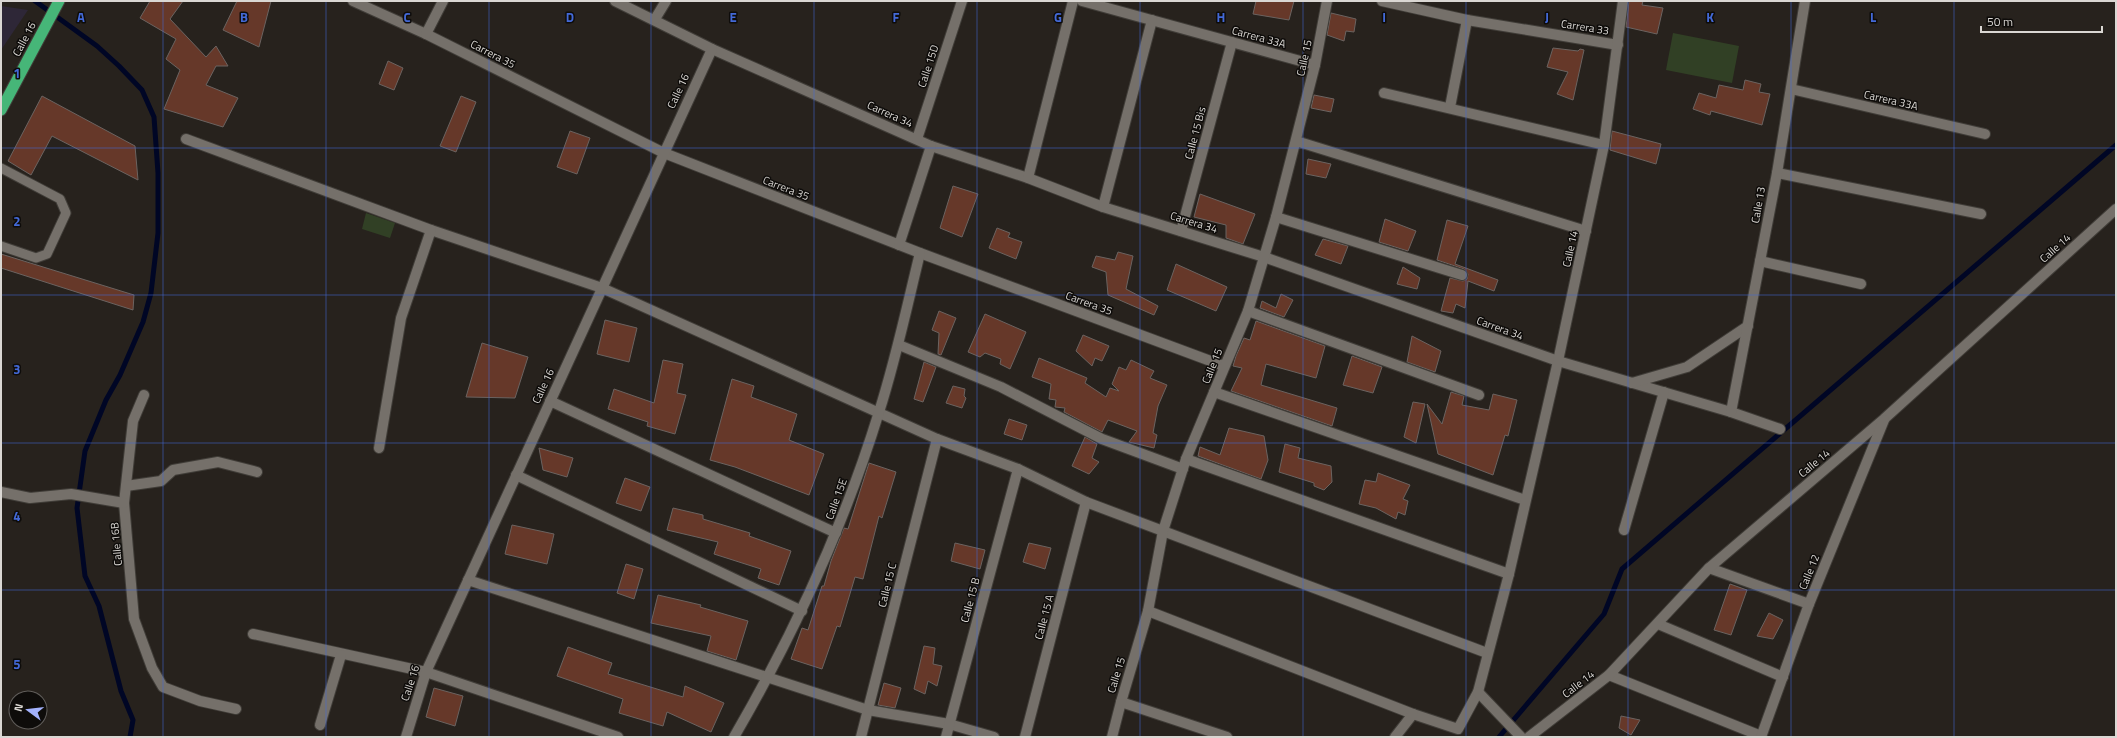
<svg xmlns="http://www.w3.org/2000/svg" width="2117" height="738" font-family="'Titillium Web',sans-serif">
<style>
.industrial{fill:#2e2737}
.green{fill:#314025}
.lines{fill:none;stroke-linecap:round;stroke-linejoin:round}
.stream{stroke:#000625;stroke-width:5}
.building{fill:#663829;stroke:#6b6360}
.service-casing{stroke:#403d38;stroke-width:11}
.minor-casing{stroke:#403d38;stroke-width:12}
.trunk-casing{stroke:#403d38;stroke-width:13}
.service{stroke:#75706a;stroke-width:9}
.minor{stroke:#75706a;stroke-width:10}
.trunk{stroke:#46b678;stroke-width:11}
.grid{fill:none;stroke:#4369d7;stroke-width:1;stroke-opacity:0.55}
.labels{text-anchor:middle;stroke-width:3;stroke-linejoin:round;paint-order:stroke}
.street-label{font-size:11px;fill:#dad7d3;stroke:#0e0c0a}
.grid-label{font-size:13px;text-anchor:middle;font-weight:bold;fill:#4369d7;stroke:#0e0c0a;stroke-width:3;stroke-linejoin:round;paint-order:stroke}
</style>
<rect width="100%" height="100%" fill="#27221d"/>
<polygon class="industrial" points="1,6 28,10 1,50"/>
<g class="green">
<polygon points="1673,33 1739,46 1732,83 1666,70"/>
<polygon points="366,213 395,223 390,238 362,229"/>
</g>
<g class="lines">
<g class="stream">
<polyline points="35,1 97,46 119,66 142,90 154,117 158,173 158,233 151,293 143,322 120,375 106,400 85,451 77,508 85,576 99,606 121,691 133,720 130,737"/>
<polyline points="1499,737 1604,614 1622,569 2116,145"/>
</g>
</g>
<g class="building">
<polygon points="150,1 183,1 170,19 206,57 216,46 228,66 216,66 206,85 238,98 223,127 164,109 180,70 166,59 176,39 140,18"/>
<polygon points="237,1 271,1 259,47 223,30"/>
<polygon points="1256,1 1294,1 1289,20 1253,14"/>
<polygon points="1629,1 1643,1 1642,5 1663,8 1657,34 1626,27"/>
<polygon points="1331,13 1356,19 1354,32 1346,31 1344,41 1327,35"/>
<polygon points="1553,48 1578,51 1580,49 1584,50 1573,100 1557,94 1568,72 1547,67"/>
<polygon points="388,61 403,68 394,90 379,84"/>
<polygon points="1745,80 1761,84 1759,92 1770,94 1762,125 1711,111 1710,115 1693,109 1699,93 1716,98 1719,85 1743,90"/>
<polygon points="1314,95 1334,99 1331,112 1311,108"/>
<polygon points="42,96 135,146 138,180 52,136 31,175 8,161"/>
<polygon points="461,96 476,102 456,152 440,146"/>
<polygon points="570,131 590,138 577,174 557,167"/>
<polygon points="1612,131 1661,144 1656,164 1610,150"/>
<polygon points="1308,159 1331,164 1326,178 1306,174"/>
<polygon points="953,186 978,194 962,237 940,228"/>
<polygon points="1200,194 1255,214 1243,244 1226,238 1226,225 1194,217"/>
<polygon points="1385,219 1416,231 1408,251 1379,242"/>
<polygon points="1447,220 1468,226 1455,264 1498,280 1494,291 1468,281 1465,308 1456,304 1453,313 1441,311 1450,278 1463,281 1467,279 1468,274 1464,269 1437,260"/>
<polygon points="997,228 1010,233 1008,237 1022,242 1016,259 989,248"/>
<polygon points="1323,239 1348,246 1341,264 1315,255"/>
<polygon points="1118,252 1133,256 1126,289 1158,306 1154,315 1108,295 1106,272 1092,267 1096,256 1115,260"/>
<polygon points="1,254 134,295 133,310 1,268"/>
<polygon points="1176,264 1227,287 1216,311 1167,290"/>
<polygon points="1403,267 1420,278 1417,289 1397,284"/>
<polygon points="1281,294 1293,300 1284,317 1260,308 1262,301 1276,308"/>
<polygon points="939,311 956,318 941,355 938,354 939,333 932,330"/>
<polygon points="985,314 1026,332 1010,369 1000,364 1001,359 985,353 980,357 968,352"/>
<polygon points="605,320 637,328 629,362 597,354"/>
<polygon points="1256,321 1325,346 1316,378 1266,364 1261,385 1337,408 1332,426 1231,391 1242,368 1233,366 1236,356 1244,338 1250,340"/>
<polygon points="1083,335 1109,346 1102,361 1095,358 1092,366 1076,351"/>
<polygon points="1412,336 1441,351 1435,372 1407,362"/>
<polygon points="482,343 528,357 515,398 466,397"/>
<polygon points="1352,356 1382,367 1373,393 1343,385"/>
<polygon points="1039,358 1087,378 1085,383 1106,397 1110,388 1119,391 1112,384 1119,367 1126,370 1131,360 1154,371 1150,378 1167,385 1158,406 1153,433 1157,435 1154,448 1129,442 1137,431 1108,420 1102,432 1064,412 1065,408 1055,407 1056,400 1049,399 1051,384 1032,377"/>
<polygon points="663,360 683,364 677,393 686,395 675,434 647,426 648,422 608,409 614,389 654,403"/>
<polygon points="924,362 936,367 923,402 914,399"/>
<polygon points="732,379 754,386 751,397 797,414 789,440 824,454 809,495 735,467 710,460"/>
<polygon points="953,386 965,389 964,396 966,398 962,408 946,403"/>
<polygon points="1451,392 1464,396 1462,405 1489,410 1493,394 1517,400 1508,436 1505,435 1493,475 1438,454 1427,404 1442,424"/>
<polygon points="1413,402 1425,404 1416,443 1404,437"/>
<polygon points="1009,419 1027,425 1022,440 1004,434"/>
<polygon points="1229,428 1264,436 1268,460 1261,479 1198,456 1200,447 1220,455"/>
<polygon points="1085,437 1097,444 1092,458 1099,462 1089,474 1072,466"/>
<polygon points="1285,444 1300,448 1298,458 1331,466 1332,482 1324,490 1314,486 1314,483 1279,472"/>
<polygon points="539,448 573,458 567,477 543,470"/>
<polygon points="869,463 896,472 882,518 879,516 863,579 855,577 840,627 837,626 822,669 791,659 802,628 808,630 822,586 824,586 831,561 844,528 848,529"/>
<polygon points="1378,473 1410,485 1403,499 1408,501 1405,515 1398,512 1396,519 1376,508 1359,504 1365,480 1376,482"/>
<polygon points="625,478 650,487 641,511 616,503"/>
<polygon points="673,508 703,515 703,519 750,533 749,536 791,551 779,585 758,578 761,569 714,554 718,542 667,530"/>
<polygon points="512,525 554,534 547,564 505,554"/>
<polygon points="955,543 985,550 980,569 951,561"/>
<polygon points="1029,543 1051,548 1045,569 1023,562"/>
<polygon points="626,564 643,569 634,599 617,593"/>
<polygon points="1730,584 1747,590 1731,635 1714,630"/>
<polygon points="658,595 701,605 700,607 748,621 736,660 707,651 711,636 651,623"/>
<polygon points="1769,613 1783,620 1773,639 1757,636"/>
<polygon points="924,646 935,648 933,664 942,666 937,686 928,681 925,694 914,689"/>
<polygon points="568,647 612,663 608,674 683,697 685,686 724,703 711,732 667,712 663,726 619,713 623,699 557,676"/>
<polygon points="884,683 901,688 895,708 878,705"/>
<polygon points="434,688 463,696 455,726 426,717"/>
<polygon points="1621,716 1640,720 1631,735 1619,728"/>
</g>
<g class="lines">
<g class="service-casing">
<polyline id="service" points="1,168 60,199 66,213 47,254 36,258 1,246"/>
</g>
<g class="minor-casing">
<g id="minor">
<polyline points="353,1 426,34 664,153 920,253 1224,366"/>
<polyline points="615,1 712,49 931,146 1028,178 1103,207 1264,257 1558,361 1731,412 1780,429"/>
<polyline points="1082,1 1315,65"/>
<polyline points="1382,1 1467,20 1618,45"/>
<polyline points="655,19 666,1"/>
<polyline points="426,34 443,1"/>
<polyline points="1791,89 1985,134"/>
<polyline points="1384,93 1604,145"/>
<polyline points="1450,107 1467,20"/>
<polyline points="186,139 431,230 602,288 937,439 1018,469 1086,502 1487,653"/>
<polyline points="917,139 962,1"/>
<polyline points="1296,141 1586,231"/>
<polyline points="1777,173 1981,214"/>
<polyline points="1028,178 1073,1"/>
<polyline points="1103,207 1152,20"/>
<polyline points="1276,217 1462,275"/>
<polyline points="1181,231 1232,42"/>
<polyline points="899,245 931,146"/>
<polyline points="1760,261 1861,284"/>
<polyline points="1248,311 1479,395"/>
<polyline points="899,345 1001,387 1102,439 1183,469"/>
<polyline points="1632,383 1687,367 1748,326"/>
<polyline points="1214,392 1525,500"/>
<polyline points="144,395 133,421 124,503 134,619 152,668 163,687 200,701 236,709"/>
<polyline points="550,401 836,533"/>
<polyline points="1731,412 1777,173 1805,1"/>
<polyline points="379,448 401,318 431,230"/>
<polyline points="1186,459 1509,574"/>
<polyline points="516,475 802,611"/>
<polyline points="126,486 161,481 173,470 218,462 257,472"/>
<polyline points="1,492 30,498 71,494 124,503"/>
<polyline points="1624,530 1664,392"/>
<polyline points="1709,568 1809,604"/>
<polyline points="468,580 868,710 949,724 994,737"/>
<polyline points="1148,611 1413,714 1458,729 1478,692 1509,574 1558,361 1604,145 1623,1"/>
<polyline points="1658,624 1783,677"/>
<polyline points="253,634 426,672 618,737"/>
<polyline points="1609,675 1761,736"/>
<polyline points="1478,692 1521,737"/>
<polyline points="1121,702 1227,737"/>
<polyline points="320,725 341,655"/>
<polyline points="406,737 426,672 712,49"/>
<path d="M734,737c60,-103 110,-211 145,-325 17,-53 28,-106 41,-159"/>
<polyline points="861,737 937,439"/>
<polyline points="946,737 1018,469"/>
<polyline points="1025,737 1086,502"/>
<polyline points="1112,737 1121,702 1148,611 1163,531 1186,459 1248,311 1276,217 1315,65 1327,1"/>
<polyline points="1395,737 1413,714"/>
<polyline points="1529,737 1609,675 1709,568 1884,419 2116,209"/>
<polyline points="1761,737 1809,604 1884,420"/>
</g>
</g>
<g class="trunk-casing">
<polyline id="trunk" points="1,110 59,1"/>
</g>
<use href="#service" class="service"/>
<use href="#minor" class="minor"/>
<use href="#trunk" class="trunk"/>
</g>
<path class="grid" d="M163,1v736M326,1v736M489,1v736M651,1v736M814,1v736M977,1v736M1140,1v736M1303,1v736M1466,1v736M1628,1v736M1791,1v736M1954,1v736M1,148h2115M1,295h2115M1,443h2115M1,590h2115"/>
<g class="labels">
<g class="street-label">
<text transform="translate(1585 27) rotate(9)" y="4">Carrera 33</text>
<text transform="translate(1259 37) rotate(15)" y="4">Carrera 33A</text>
<text transform="translate(24 39) rotate(-62)" y="4">Calle 16</text>
<text transform="translate(493 54) rotate(27)" y="4">Carrera 35</text>
<text transform="translate(1304 58) rotate(-78)" y="4">Calle 15</text>
<text transform="translate(928 66) rotate(-72)" y="4">Calle 15D</text>
<text transform="translate(678 91) rotate(-65)" y="4">Calle 16</text>
<text transform="translate(1891 100) rotate(13)" y="4">Carrera 33A</text>
<text transform="translate(890 114) rotate(24)" y="4">Carrera 34</text>
<text transform="translate(1195 133) rotate(-75)" y="4">Calle 15 Bis</text>
<text transform="translate(786 188) rotate(21)" y="4">Carrera 35</text>
<text transform="translate(1758 205) rotate(-80)" y="4">Calle 13</text>
<text transform="translate(1194 222) rotate(17)" y="4">Carrera 34</text>
<text transform="translate(2055 248) rotate(-42)" y="4">Calle 14</text>
<text transform="translate(1570 249) rotate(-78)" y="4">Calle 14</text>
<text transform="translate(1089 303) rotate(20)" y="4">Carrera 35</text>
<text transform="translate(1500 328) rotate(20)" y="4">Carrera 34</text>
<text transform="translate(1212 366) rotate(-68)" y="4">Calle 15</text>
<text transform="translate(543 386) rotate(-65)" y="4">Calle 16</text>
<text transform="translate(1814 463) rotate(-40)" y="4">Calle 14</text>
<text transform="translate(836 499) rotate(-70)" y="4">Calle 15E</text>
<text transform="translate(116 544) rotate(-95)" y="4">Calle 16B</text>
<text transform="translate(1809 572) rotate(-68)" y="4">Calle 12</text>
<text transform="translate(887 585) rotate(-76)" y="4">Calle 15 C</text>
<text transform="translate(970 600) rotate(-75)" y="4">Calle 15 B</text>
<text transform="translate(1044 617) rotate(-75)" y="4">Calle 15 A</text>
<text transform="translate(1116 675) rotate(-73)" y="4">Calle 15</text>
<text transform="translate(410 683) rotate(-72)" y="4">Calle 16</text>
<text transform="translate(1578 684) rotate(-38)" y="4">Calle 14</text>
</g>
</g>
<g class="grid-label">
<text x="81" y="22">A</text>
<text x="244" y="22">B</text>
<text x="407" y="22">C</text>
<text x="570" y="22">D</text>
<text x="733" y="22">E</text>
<text x="896" y="22">F</text>
<text x="1058" y="22">G</text>
<text x="1221" y="22">H</text>
<text x="1384" y="22">I</text>
<text x="1547" y="22">J</text>
<text x="1710" y="22">K</text>
<text x="1873" y="22">L</text>
<text x="17" y="78">1</text>
<text x="17" y="226">2</text>
<text x="17" y="374">3</text>
<text x="17" y="521">4</text>
<text x="17" y="669">5</text>
</g>
<rect width="2117" height="738" fill="none" stroke="#dad7d3" stroke-width="4"/>
<g transform="translate(28 710) rotate(285)"><circle r="19" fill="#0e0c0a" stroke="#605d5a"/>
<path d="M0-3L7 15L0 10L-7 15Z" fill="#a3b2fd"/>
<text y="-6" font-size="11" font-weight="bold" text-anchor="middle" fill="#dad7d3">N</text>
</g>
<path d="M1981 26v6h121v-6" fill="none" stroke="#dad7d3" stroke-width="2"/>
<text x="1987" y="26" font-size="12" fill="#dad7d3" stroke="#0e0c0a" stroke-width="3" paint-order="stroke">50 m</text>
</svg>
